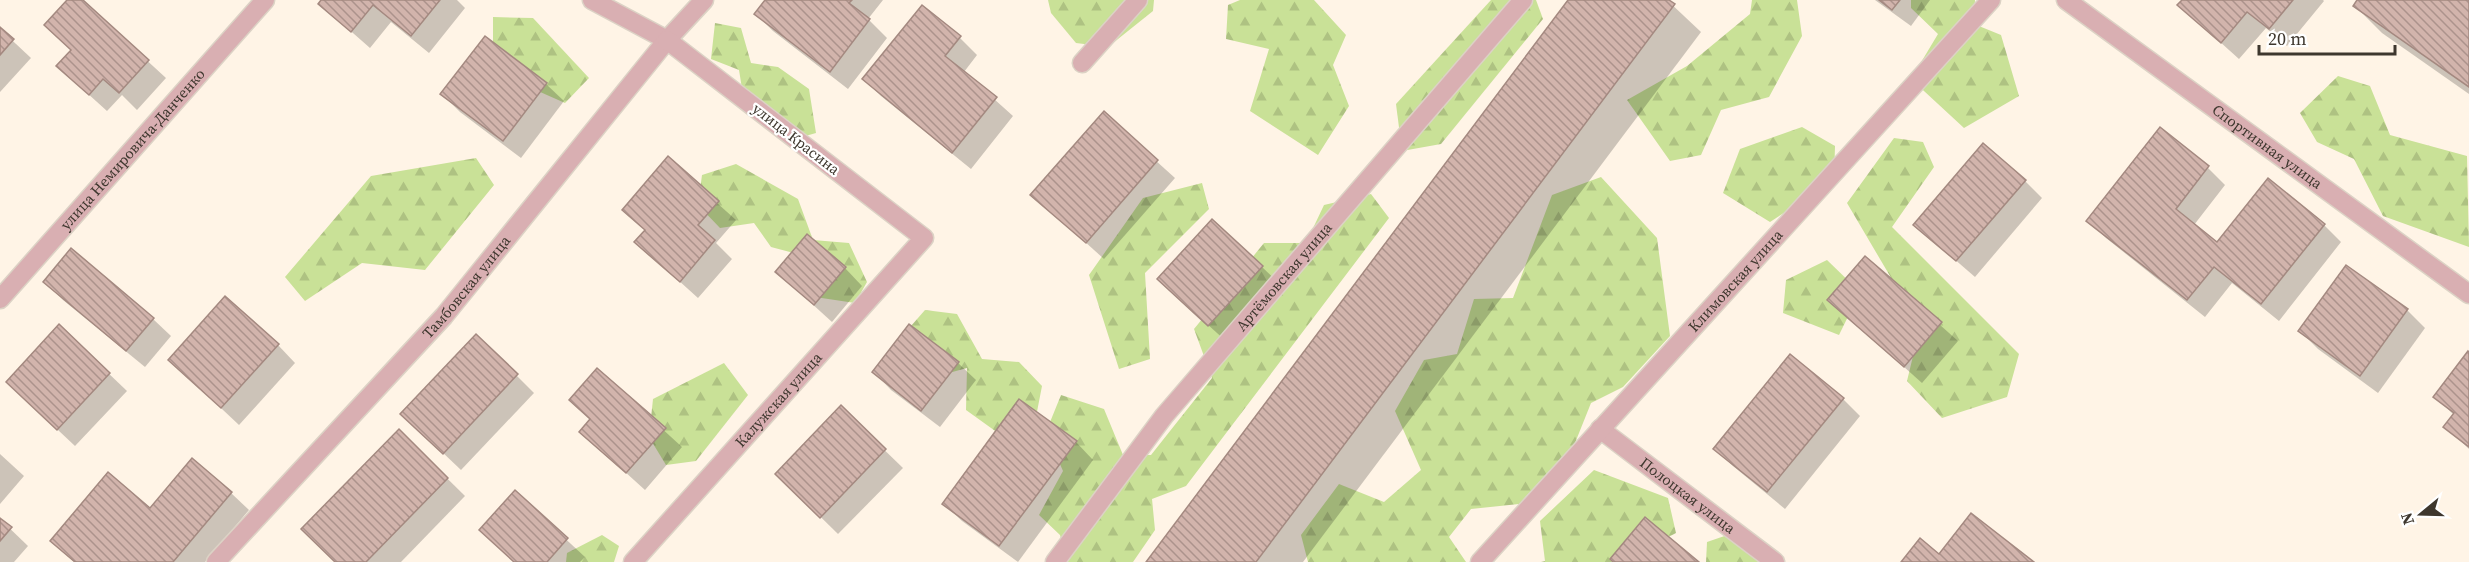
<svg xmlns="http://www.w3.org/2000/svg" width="2469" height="562" font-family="'Source Serif 4',serif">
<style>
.forest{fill:url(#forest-firs)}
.shadow{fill:#0003}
.building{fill:url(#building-back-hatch);stroke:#a48980;stroke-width:1.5}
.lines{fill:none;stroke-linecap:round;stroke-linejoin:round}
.lane-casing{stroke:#dcd2c5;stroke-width:21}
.street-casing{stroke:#dcd2c5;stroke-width:21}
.lane{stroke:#d9afb2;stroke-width:18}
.street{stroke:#d9afb2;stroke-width:18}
.labels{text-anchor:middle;stroke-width:4.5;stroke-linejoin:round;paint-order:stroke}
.street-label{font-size:15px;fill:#3e372e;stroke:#fff}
</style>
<defs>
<pattern id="forest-firs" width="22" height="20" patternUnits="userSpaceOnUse" patternTransform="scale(1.5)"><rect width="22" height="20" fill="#c9e197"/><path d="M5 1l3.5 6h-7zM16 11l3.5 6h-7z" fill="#aec282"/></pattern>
<pattern id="building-back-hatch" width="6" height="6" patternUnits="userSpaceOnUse" patternTransform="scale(1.5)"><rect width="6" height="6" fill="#d2b4ac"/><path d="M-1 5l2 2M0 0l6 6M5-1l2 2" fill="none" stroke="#ac938c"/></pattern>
</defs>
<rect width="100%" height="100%" fill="#fff4e6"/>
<g class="forest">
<polygon points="1048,0 1154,0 1153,11 1108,47 1076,43 1051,13"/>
<polygon points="1240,0 1314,0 1346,35 1333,65 1349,106 1318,155 1250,111 1269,49 1226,39 1228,5"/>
<polygon points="1491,0 1536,0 1543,19 1441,144 1402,151 1396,104"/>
<polygon points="1752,0 1797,0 1802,36 1769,97 1721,110 1701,155 1670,161 1627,100 1687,66 1750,14"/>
<polygon points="1911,0 1975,0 1974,24 2001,35 2019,96 1964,128 1911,79 1938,34 1911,8"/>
<polygon points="493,17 533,18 589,78 565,103 493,71"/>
<polygon points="715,23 741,28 751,63 778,67 809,89 816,133 788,141 745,107 739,70 711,59"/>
<polygon points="2338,76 2370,86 2390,135 2467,156 2469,247 2383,216 2354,159 2317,142 2300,113"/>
<polygon points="1802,127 1835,146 1834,180 1770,222 1723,193 1740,149"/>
<polygon points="1894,138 1923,142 1934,167 1892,227 2019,354 2007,397 1942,418 1907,381 1920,327 1847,203"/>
<polygon points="476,158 494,185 425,270 362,263 305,301 285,277 371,176"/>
<polygon points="736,164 798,199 813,240 849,243 867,282 855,303 815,297 805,256 771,247 754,223 720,228 698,205 702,175"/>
<polygon points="1601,177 1657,238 1670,336 1623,387 1591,403 1575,443 1519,504 1471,509 1449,537 1466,562 1308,562 1301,535 1339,484 1384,502 1421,470 1395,411 1424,360 1457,354 1474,299 1513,298 1552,195"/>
<polygon points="1202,183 1209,209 1145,273 1150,359 1119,369 1089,275 1143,198"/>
<polygon points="1371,194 1389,218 1186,486 1152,499 1155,530 1133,562 1067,562 1060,535 1039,515 1063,471 1046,432 1061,395 1104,409 1123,455 1151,455 1212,378 1194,329 1264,243 1306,243 1324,205"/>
<polygon points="1827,260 1860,292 1839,335 1783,313 1786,280"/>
<polygon points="925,310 957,314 982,359 1019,362 1042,386 1035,422 998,433 966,410 967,368 934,377 904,334"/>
<polygon points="724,363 748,395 696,461 666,465 649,437 653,399"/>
<polygon points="1594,470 1668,498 1676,533 1636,554 1637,562 1541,562 1545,561 1540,521"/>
<polygon points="1742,530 1785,562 1706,562 1707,542"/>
<polygon points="602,535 619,546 614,562 566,562 567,553"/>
</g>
<g class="shadow">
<polygon points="69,0 81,0 166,78 137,110 122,95 107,111 76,83"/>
<polygon points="322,0 457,0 465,8 429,53 391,22 370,48 320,4"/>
<polygon points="766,0 883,0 868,19 887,38 848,89 773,31 756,14"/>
<polygon points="1570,0 1667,0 1701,32 1303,562 1148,562"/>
<polygon points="1875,0 1930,0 1911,26"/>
<polygon points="2184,0 2323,0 2324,1 2287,46 2266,28 2239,59 2179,5"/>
<polygon points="2359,0 2469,0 2469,94 2382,33 2355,6"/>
<polygon points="0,29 31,58 0,92"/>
<polygon points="960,38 977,55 964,72 1013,116 971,169 881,96 864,79"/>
<polygon points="546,84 564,101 521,158 460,112 442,94"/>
<polygon points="1104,114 1175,178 1104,259 1033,195"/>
<polygon points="668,159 736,220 716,243 732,259 698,298 636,242 646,231 624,210"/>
<polygon points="2208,168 2225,185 2194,225 2217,244 2324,225 2341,242 2279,321 2232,283 2205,317 2106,238 2088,220"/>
<polygon points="2025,181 2042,198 1975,277 1915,225"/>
<polygon points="71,251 153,319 171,336 145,367 63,300 45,282"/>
<polygon points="1865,258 1958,341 1922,383 1829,300"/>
<polygon points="1262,267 1280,284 1227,342 1176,296"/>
<polygon points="2347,267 2407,310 2425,328 2378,393 2318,349 2300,331"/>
<polygon points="845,268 862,286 832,322 777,272"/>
<polygon points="59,326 127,391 75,446 25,399"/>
<polygon points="278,345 295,363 239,425 188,377"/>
<polygon points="2469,354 2469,449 2445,426 2454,415 2435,397"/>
<polygon points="958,363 976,380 940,427 891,390 874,372"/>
<polygon points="598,370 682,447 645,490 581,432 591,420"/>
<polygon points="516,375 534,393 461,470 420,431"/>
<polygon points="1843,399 1860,416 1785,509 1733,466 1716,449"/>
<polygon points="841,408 903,468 838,534 777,474"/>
<polygon points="399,431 465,496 401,562 337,562"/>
<polygon points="1076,442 1093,460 1018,562 962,521 944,504"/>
<polygon points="0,454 24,476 0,504"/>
<polygon points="515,492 585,557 580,562 514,562"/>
<polygon points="231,493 249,510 205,562 74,562 52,541 150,511"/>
<polygon points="0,519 28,546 14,562 0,562"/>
</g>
<g class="building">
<polygon points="67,0 83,0 149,60 119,93 103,79 89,95 56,66 71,50 44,25"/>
<polygon points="321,0 440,0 411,36 373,5 351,32 318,4"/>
<polygon points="765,0 852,0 849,3 870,19 830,72 754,14"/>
<polygon points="1568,0 1669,0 1675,4 1256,562 1146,562"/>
<polygon points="1879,0 1900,0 1892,10"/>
<polygon points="2182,0 2293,0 2269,29 2247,12 2221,43 2177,5"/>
<polygon points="2357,0 2469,0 2469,87 2353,6"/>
<polygon points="922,5 961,36 945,56 997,97 952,153 862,79"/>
<polygon points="0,27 14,39 0,55"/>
<polygon points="485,36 547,83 503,141 440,94"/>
<polygon points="1104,111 1158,160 1086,243 1030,195"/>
<polygon points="2160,127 2209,166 2176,209 2217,242 2268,178 2325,224 2261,304 2214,267 2187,300 2086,221"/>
<polygon points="1983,143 2026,180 1956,261 1913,225"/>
<polygon points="668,156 719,201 698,225 715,240 680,282 634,242 645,230 622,210"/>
<polygon points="1212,219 1263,266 1208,326 1157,279"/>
<polygon points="807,234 846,267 814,305 775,272"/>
<polygon points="71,248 154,318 126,351 43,282"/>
<polygon points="1865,256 1942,322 1904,367 1827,300"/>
<polygon points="2346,265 2408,309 2360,376 2298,331"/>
<polygon points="225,296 279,344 221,408 168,360"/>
<polygon points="59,324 110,373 57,430 6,382"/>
<polygon points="909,324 959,362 921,411 872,372"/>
<polygon points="476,334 518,374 443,454 400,414"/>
<polygon points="2468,351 2469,352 2469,447 2443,427 2454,413 2433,397"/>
<polygon points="1790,354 1844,398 1767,492 1713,449"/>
<polygon points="597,368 666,428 626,473 579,432 590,419 569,400"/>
<polygon points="1019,399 1077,441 999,546 942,504"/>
<polygon points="841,405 886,449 820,518 775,474"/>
<polygon points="399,429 448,478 366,562 335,562 301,529"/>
<polygon points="192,458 232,492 173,562 75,562 50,541 108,472 150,508"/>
<polygon points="515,490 568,538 547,562 514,562 479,530"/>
<polygon points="1971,513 2034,562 1901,562 1920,538 1939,554"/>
<polygon points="1645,517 1699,562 1613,562 1610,559"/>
<polygon points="0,518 12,527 0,541"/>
</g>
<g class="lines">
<g class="lane-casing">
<polyline id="lane" points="592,0 667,40"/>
</g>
<g class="street-casing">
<g id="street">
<path id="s1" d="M2066,0l403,294"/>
<polyline points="1082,63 1138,0"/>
<path id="s2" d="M0,299l265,-299"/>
<path id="s3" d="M1600,429l175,133"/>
<path id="s4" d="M216,562l228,-246 223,-276 37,-40"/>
<path id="s5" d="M633,562l291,-324 -257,-198"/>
<path id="s6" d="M1055,562l109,-146 359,-416"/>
<path id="s7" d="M1480,562l511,-562"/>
</g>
</g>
<use href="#lane" class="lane"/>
<use href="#street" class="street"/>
</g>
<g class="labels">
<g class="street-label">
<text transform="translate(796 139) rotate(38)" y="5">улица Красина</text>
<text dy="5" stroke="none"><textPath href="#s1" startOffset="249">Спортивная улица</textPath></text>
<text dy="5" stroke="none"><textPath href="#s2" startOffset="200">улица Немировича-Данченко</textPath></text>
<text dy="5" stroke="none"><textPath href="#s6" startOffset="366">Артёмовская улица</textPath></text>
<text dy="5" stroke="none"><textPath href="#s7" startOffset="380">Климовская улица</textPath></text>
<text dy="5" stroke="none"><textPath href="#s4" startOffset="372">Тамбовская улица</textPath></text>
<text dy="5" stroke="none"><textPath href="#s5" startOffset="218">Калужская улица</textPath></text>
<text dy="5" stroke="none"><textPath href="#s3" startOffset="110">Полоцкая улица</textPath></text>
</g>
</g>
<g transform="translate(2421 514) rotate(251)" stroke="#ffffff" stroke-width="4.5" paint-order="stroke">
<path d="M0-4.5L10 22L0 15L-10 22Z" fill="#3e372e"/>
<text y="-9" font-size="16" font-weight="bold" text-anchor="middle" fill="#3e372e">N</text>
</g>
<path d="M2259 45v9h136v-9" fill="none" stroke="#3e372e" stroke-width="3"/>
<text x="2268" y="45" font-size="18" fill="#3e372e" stroke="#ffffff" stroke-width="4.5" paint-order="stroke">20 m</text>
</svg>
